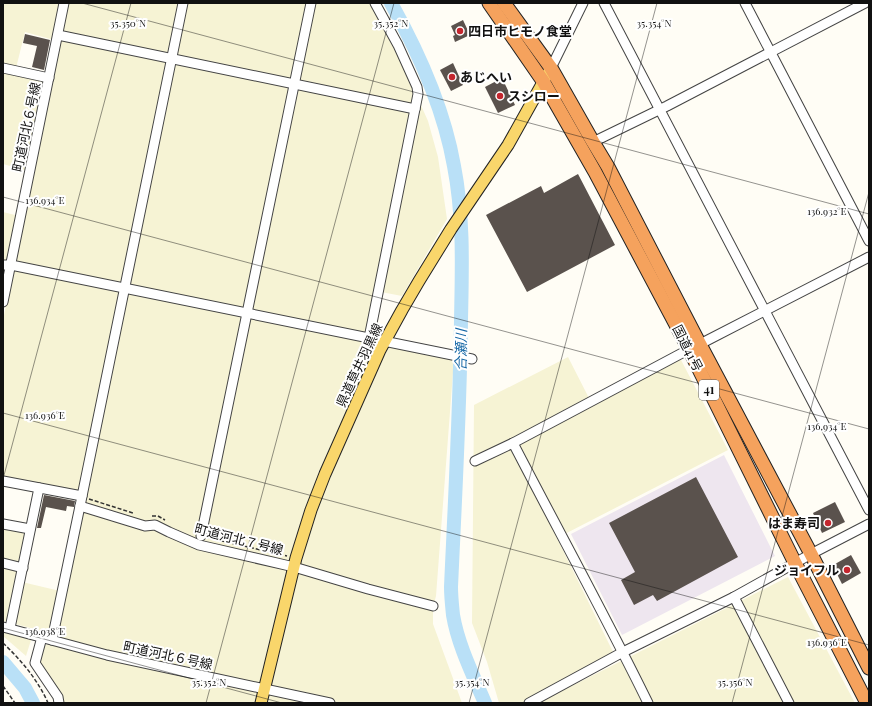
<svg xmlns="http://www.w3.org/2000/svg" width="872" height="706" font-family="'Playfair Display','Noto Sans JP',serif">
<style>
.industrial{fill:#eee6ef}
.farmland{fill:#f6f3d4}
.lines{fill:none;stroke-linecap:round;stroke-linejoin:round}
.river{stroke:#b9e0f7;stroke-width:14}
.building{fill:#5a524d}
.minor-casing{stroke:#444;stroke-width:11}
.major-casing{stroke:#222;stroke-width:13}
.highway-casing{stroke:#222;stroke-width:15}
.path{stroke:#333;stroke-width:1.5;stroke-dasharray:4 2;stroke-linecap:butt}
.minor{stroke:#fff;stroke-width:9}
.major{stroke:#f9d66b;stroke-width:11}
.highway{stroke:#f5a25d;stroke-width:13}
.ticks{fill:none;stroke:#111;stroke-width:1;stroke-opacity:0.45}
.poi-dot{fill:#c4262e;stroke:#fff;stroke-width:1.5}
.labels{text-anchor:middle;stroke-width:4;stroke-linejoin:round;paint-order:stroke}
.shield{fill:#fff;stroke:#585858;stroke-width:1}
.shield-label{font-size:12px;font-weight:bold;fill:#111}
.poi-label{font-size:13px;font-weight:bold;fill:#111;stroke:#fff;text-anchor:start}
.street-label{font-size:13px;fill:#111;stroke:#fff}
.water-label{font-size:14px;font-style:italic;fill:#1768a6;stroke:#fff}
.ticks-label{font-size:10px;text-anchor:middle;fill:#111;stroke:#fff;stroke-width:4;stroke-linejoin:round;paint-order:stroke}
</style>
<rect width="100%" height="100%" fill="#fffdf5"/>
<polygon class="industrial" points="724,455 775,556 622,635 571,534"/>
<g class="farmland">
<polygon points="3,3 62,3 54,40 25,32 16,68 3,66"/>
<polygon points="67,3 370,3 373,8 402,63 428,121 438,157 447,219 402,296 376,291 367,340 373,350 384,356 388,349 392,346 454,359 436,596 433,607 433,624 462,703 61,703 38,664 42,646 48,644 57,646 60,637 58,634 87,495 3,480 3,320"/>
<polygon points="3,70 44,79 46,82 28,171 3,164"/>
<polygon points="3,212 19,216 9,262 3,263"/>
<polygon points="568,357 592,404 678,359 681,360 728,450 557,538 614,654 523,703 499,703 487,662 472,623 474,405"/>
<polygon points="3,526 26,531 19,564 3,561"/>
<polygon points="3,566 19,571 8,622 3,621"/>
<polygon points="788,577 855,703 538,703"/>
<polygon points="22,582 60,591 50,633 15,624"/>
<polygon points="3,631 30,638 31,640 26,656 3,636"/>
</g>
<g class="lines">
<g class="river">
<path d="M391,3c28,50 53,106 63,163 10,51 8,103 7,154 -1,89 -6,178 -10,267 0,9 1,18 2,28 5,30 20,60 32,88"/>
<polyline points="3,662 25,688 33,703"/>
</g>
</g>
<g class="building">
<polygon points="463,20 470,35 455,42 453,36 455,35 451,26"/>
<polygon points="25,34 50,40 44,70 32,67 37,46 23,43"/>
<polygon points="453,63 463,85 451,91 440,70"/>
<polygon points="502,78 515,105 498,113 485,87"/>
<polygon points="578,174 615,245 527,292 486,215 541,186 544,193"/>
<polygon points="696,477 738,557 657,601 653,595 634,605 621,580 635,572 609,523"/>
<polygon points="44,495 75,501 74,507 67,506 66,511 46,507 41,528 37,528"/>
<polygon points="835,502 845,522 822,533 813,513"/>
<polygon points="851,555 861,573 842,584 834,568 835,564"/>
</g>
<g class="lines">
<g class="minor-casing">
<g id="minor">
<polyline points="604,3 869,510"/>
<polyline points="745,3 869,241"/>
<polyline points="58,35 415,109"/>
<polyline points="3,68 49,78"/>
<polyline points="551,68 583,3"/>
<polyline points="593,142 667,106 865,3"/>
<polyline points="3,265 11,265 472,359"/>
<polyline points="3,302 64,3"/>
<polyline points="369,338 418,94 417,87 398,45 375,3"/>
<polyline points="706,341 869,257"/>
<path d="M513,443c45,87 92,172 135,260"/>
<polyline points="475,461 513,443 684,352"/>
<polyline points="3,481 82,496"/>
<polyline points="80,506 183,3"/>
<polyline points="3,524 30,529"/>
<polyline points="201,536 311,3"/>
<polyline points="3,563 23,568"/>
<polyline points="734,597 789,703"/>
<polyline points="3,627 107,655 330,703"/>
<polyline points="10,628 39,488"/>
<polyline points="42,637 35,663 58,697 59,703"/>
<polyline points="52,640 80,506 145,526 155,525 169,532 199,545 294,567 368,589 433,606"/>
<polyline points="529,703 623,652 734,597 811,554 869,524"/>
</g>
</g>
<g class="major-casing">
<polyline id="major" points="261,703 296,558 311,510 325,474 380,350 402,310 419,281 451,229 508,145 551,68"/>
</g>
<g class="highway-casing">
<g id="highway">
<polyline points="489,3 543,81 595,172 691,353 795,563 867,703"/>
<polyline points="504,3 551,68 593,142 608,167 696,337 811,554 869,668"/>
</g>
</g>
<g class="path">
<polyline points="89,499 133,513"/>
<polyline points="152,516 158,516 165,520"/>
<polyline points="209,538 287,556"/>
<path d="M3,643c18,17 35,37 45,60"/>
<polyline points="3,686 15,703"/>
</g>
<use href="#minor" class="minor"/>
<use href="#major" class="major"/>
<use href="#highway" class="highway"/>
</g>
<path class="ticks" d="M82,3l787,211M3,197l866,232M3,413l866,232M3,479l128,-476M3,628l279,75M206,703l188,-700M469,703l188,-700M732,703l137,-511"/>
<g class="poi-dot">
<circle cx="460" cy="31" r="4"/>
<circle cx="452" cy="77" r="4"/>
<circle cx="500" cy="96" r="4"/>
<circle cx="828" cy="523" r="4"/>
<circle cx="847" cy="570" r="4"/>
</g>
<g class="labels">
<rect class="shield" x="699" y="380" width="20" height="20" rx="3"/>
<g class="shield-label">
<text x="709" y="394">41</text>
</g>
<g class="poi-label">
<text x="468" y="36">四日市ヒモノ食堂</text>
<text x="460" y="82">あじへい</text>
<text x="508" y="101">スシロー</text>
<text x="820" y="528" text-anchor="end">はま寿司</text>
<text x="839" y="575" text-anchor="end">ジョイフル</text>
</g>
<g class="street-label">
<text transform="translate(26 127) rotate(-78)" y="5">町道河北６号線</text>
<text transform="translate(688 348) rotate(63)" y="5">国道41号</text>
<text transform="translate(359 365) rotate(-65)" y="5">県道草井羽黒線</text>
<text transform="translate(239 539) rotate(14)" y="5">町道河北７号線</text>
<text transform="translate(168 655) rotate(12)" y="5">町道河北６号線</text>
</g>
<g class="water-label">
<text transform="translate(461 350) rotate(-89)" y="5">合瀬川</text>
</g>
</g>
<g class="ticks-label">
<text x="128" y="27">35.350°N</text>
<text x="391" y="27">35.352°N</text>
<text x="654" y="27">35.354°N</text>
<text x="45" y="204">136.934°E</text>
<text x="827" y="215">136.932°E</text>
<text x="45" y="419">136.936°E</text>
<text x="827" y="430">136.934°E</text>
<text x="45" y="635">136.938°E</text>
<text x="827" y="646">136.936°E</text>
<text x="209" y="686">35.352°N</text>
<text x="472" y="686">35.354°N</text>
<text x="735" y="686">35.356°N</text>
</g>
<rect width="872" height="706" fill="none" stroke="#111111" stroke-width="8"/>
</svg>
